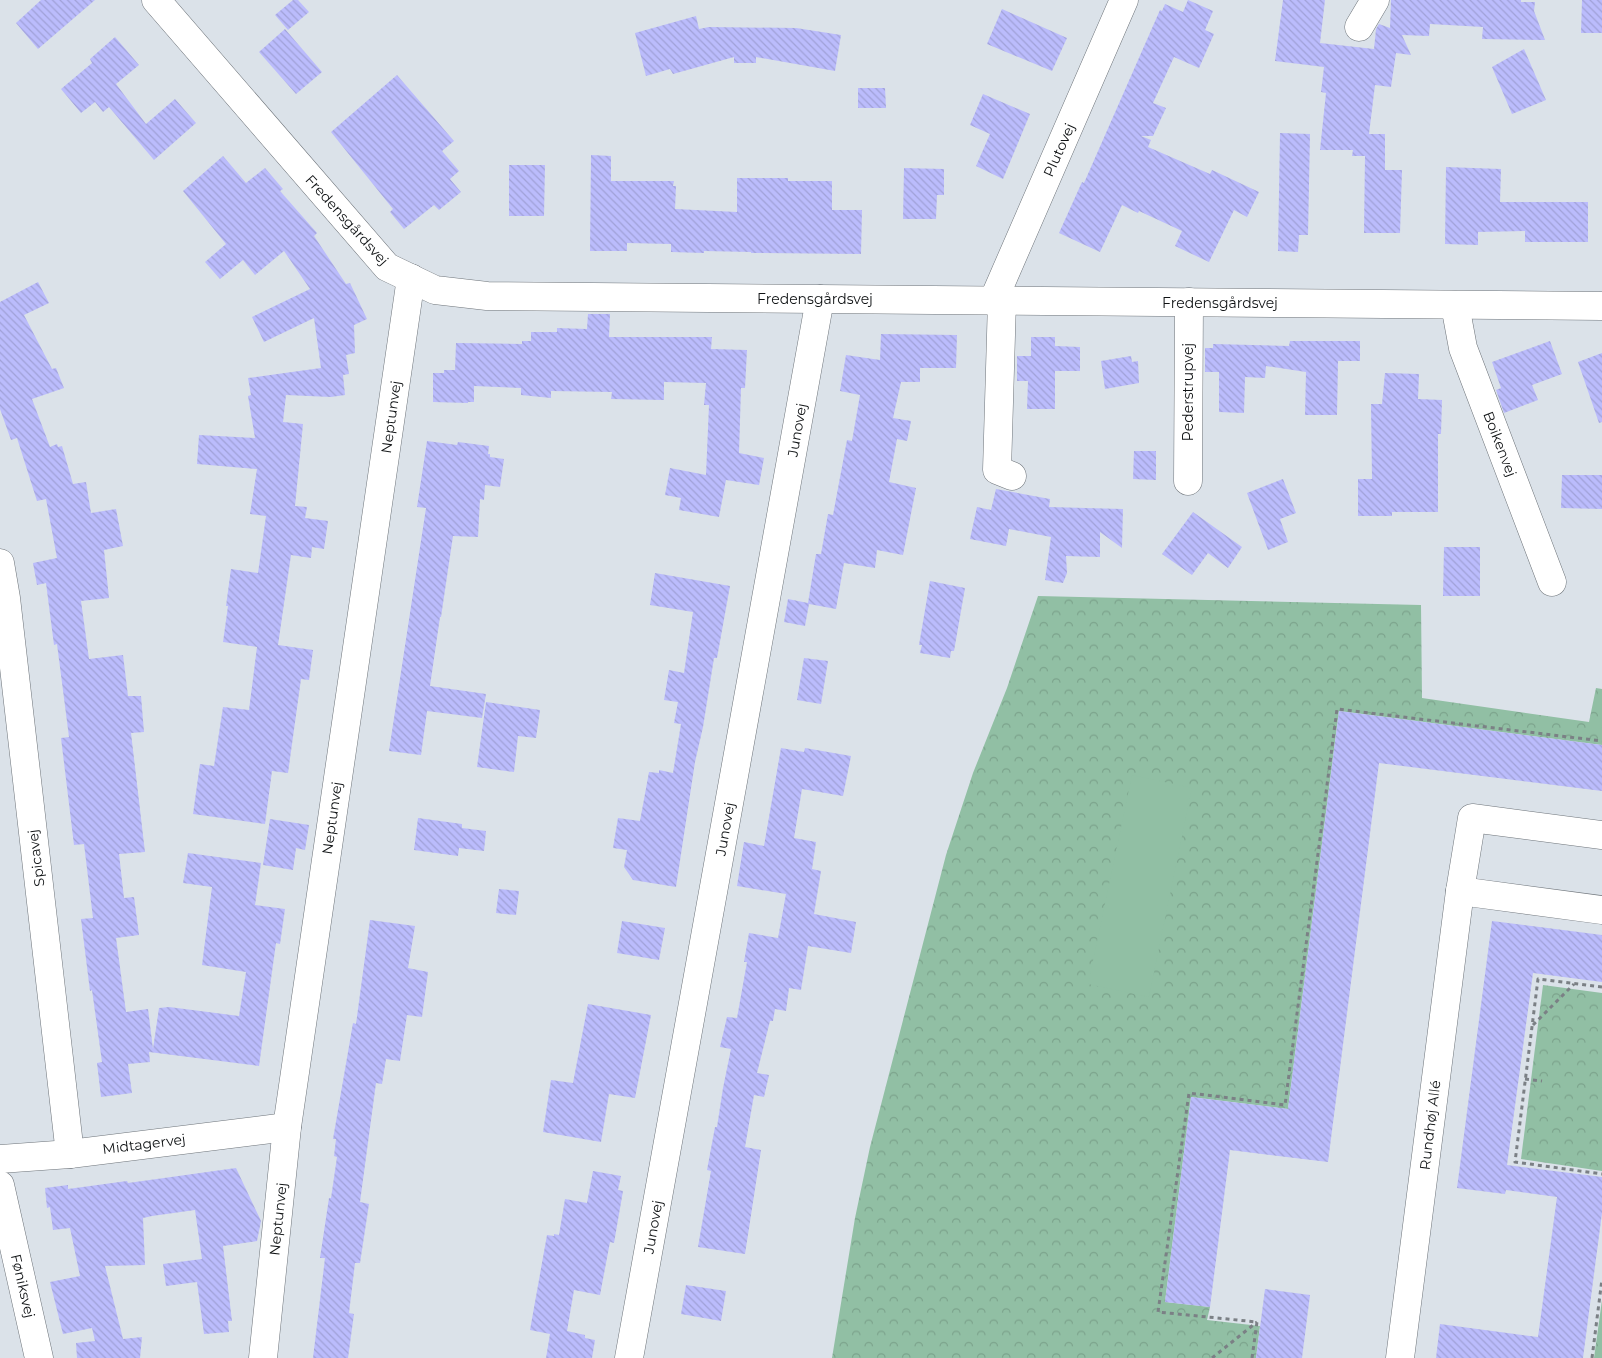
<svg xmlns="http://www.w3.org/2000/svg" width="1602" height="1358" font-family="Montserrat,sans-serif">
<style>
.park{fill:url(#park-crowns)}
.garden{fill:#91bfa4}
.building{fill:url(#building-back-hatch)}
.lines{fill:none;stroke-linecap:round;stroke-linejoin:round}
.minor-casing{stroke:#6e747a;stroke-width:29}
.path{stroke:#7b8085;stroke-width:3;stroke-dasharray:4 4;stroke-linecap:butt}
.minor{stroke:#fff;stroke-width:28}
.labels{text-anchor:middle;stroke-width:5;stroke-linejoin:round;paint-order:stroke}
.street-label{font-size:14px;fill:#0f1214;stroke:#fff}
</style>
<defs>
<pattern id="park-crowns" width="20" height="18" patternUnits="userSpaceOnUse" patternTransform="scale(1.25)"><rect width="20" height="18" fill="#91bfa4"/><path d="M2 6a3 3 0 1 1 6 0M12 15a3 3 0 1 1 6 0" fill="none" stroke="#7ca38c"/></pattern>
<pattern id="building-back-hatch" width="6" height="6" patternUnits="userSpaceOnUse" patternTransform="scale(1.25)"><rect width="6" height="6" fill="#bbbcfc"/><path d="M-1 5l2 2M0 0l6 6M5-1l2 2" fill="none" stroke="#a0a1d7"/></pattern>
</defs>
<rect width="100%" height="100%" fill="#dbe2e9"/>
<g class="park">
<polygon points="1038,596 1421,605 1422,698 1589,722 1596,688 1602,689 1602,745 1339,711 1288,1109 1191,1097 1165,1302 1210,1307 1207,1320 1260,1326 1256,1358 832,1358 855,1218 870,1147 946,855 973,773 1007,688"/>
<polygon points="1543,985 1602,993 1602,1171 1521,1159"/>
<polygon points="1602,1300 1602,1358 1594,1358"/>
</g>
<polygon class="garden" points="1132,775 1192,788 1149,997 1088,984"/>
<g class="building">
<polygon points="41,0 95,0 38,49 16,23"/>
<polygon points="293,0 298,0 309,12 288,30 275,15"/>
<polygon points="1188,0 1213,11 1205,30 1214,34 1199,68 1174,57 1153,103 1166,108 1153,136 1141,136 1151,140 1148,147 1210,174 1212,170 1259,192 1247,217 1234,210 1209,262 1175,246 1182,231 1139,211 1138,213 1122,205 1100,252 1059,233 1082,182 1084,183 1160,10 1162,11 1165,4 1183,12"/>
<polygon points="1283,0 1325,0 1320,43 1374,49 1376,29 1379,24 1390,28 1391,0 1521,0 1521,2 1535,2 1534,11 1545,40 1482,39 1483,27 1430,24 1429,36 1402,35 1411,55 1396,53 1391,87 1375,85 1369,134 1385,134 1385,170 1402,170 1400,233 1364,233 1365,156 1352,156 1353,150 1320,150 1326,93 1321,92 1324,67 1275,61"/>
<polygon points="1582,0 1602,0 1602,33 1581,33"/>
<polygon points="1002,9 1067,38 1052,71 987,44"/>
<polygon points="696,16 699,29 709,27 796,28 841,35 835,71 756,57 756,63 734,63 734,57 673,74 670,69 646,76 635,33"/>
<polygon points="285,29 322,72 296,94 259,52"/>
<polygon points="115,37 139,65 116,84 146,124 175,99 196,123 154,160 109,107 103,112 95,102 81,113 61,89 92,63 90,59"/>
<polygon points="1524,49 1546,100 1512,114 1492,67"/>
<polygon points="397,75 454,141 442,151 459,171 450,179 461,192 439,210 434,205 404,229 390,212 393,209 331,132"/>
<polygon points="858,88 885,88 886,108 858,108"/>
<polygon points="983,94 1030,114 1003,179 976,166 990,134 970,125"/>
<polygon points="1280,133 1310,134 1308,235 1299,235 1298,252 1278,251"/>
<polygon points="591,155 611,156 611,181 674,181 673,186 676,186 675,209 737,212 737,178 788,178 788,181 832,181 832,210 862,210 861,254 751,253 751,252 704,251 704,253 671,252 671,244 627,243 627,251 590,251"/>
<polygon points="223,156 246,183 265,168 283,189 280,191 317,233 314,236 346,284 350,283 367,319 354,325 355,353 346,355 349,374 343,375 345,395 331,397 286,395 283,422 303,424 295,506 307,507 305,518 328,521 324,549 312,547 311,558 291,555 278,645 313,650 309,680 301,679 288,773 272,771 265,824 193,814 200,764 214,766 223,707 249,710 257,647 223,642 228,606 226,606 231,569 258,573 266,516 250,514 257,469 197,464 199,435 255,438 248,396 251,395 248,378 321,368 314,318 264,342 252,317 310,289 284,251 255,275 243,260 220,279 205,262 226,244 183,191"/>
<polygon points="509,165 545,165 544,216 509,216"/>
<polygon points="1446,167 1501,169 1500,202 1588,202 1588,242 1525,242 1525,231 1478,232 1478,245 1445,244"/>
<polygon points="904,168 944,169 944,195 937,195 936,219 903,219"/>
<polygon points="38,282 49,303 24,315 52,369 56,368 64,388 32,399 50,447 57,444 58,447 62,446 73,484 86,482 91,513 116,509 123,546 104,550 109,598 81,601 89,659 123,655 128,696 141,696 144,732 131,733 145,852 119,854 124,898 134,897 139,935 116,938 126,1012 148,1009 153,1049 159,1008 169,1007 239,1016 246,972 202,965 212,887 183,883 188,853 261,863 255,905 285,909 280,944 276,943 259,1066 149,1052 150,1062 128,1064 132,1093 101,1097 97,1063 102,1062 92,990 90,991 81,919 93,918 84,844 74,845 61,738 69,737 57,644 54,645 46,583 37,585 33,563 57,558 46,499 37,501 17,438 11,440 0,409 0,302"/>
<polygon points="588,314 610,314 609,337 712,337 711,349 747,350 745,388 741,388 739,453 764,458 759,485 726,480 719,517 679,510 681,498 665,495 670,468 706,475 709,405 704,405 706,383 664,382 664,400 611,399 612,392 551,391 551,398 521,395 521,388 474,386 474,402 468,402 468,403 433,402 433,373 444,373 444,370 455,370 456,343 522,344 522,341 531,341 531,332 557,332 557,328 587,329"/>
<polygon points="881,334 957,335 956,368 920,368 920,382 901,382 893,418 911,421 907,441 897,439 889,482 916,488 903,555 877,550 875,568 844,563 836,609 809,604 805,626 784,622 788,599 808,603 816,554 821,554 828,514 833,515 847,440 852,441 860,395 840,391 846,355 880,360"/>
<polygon points="1031,337 1055,337 1055,346 1080,347 1080,371 1055,371 1055,409 1027,409 1028,381 1017,381 1017,356 1031,356"/>
<polygon points="1290,341 1360,341 1360,361 1338,361 1337,415 1305,415 1306,372 1266,366 1265,378 1245,377 1244,413 1219,412 1219,372 1205,372 1205,348 1213,348 1213,344 1289,346"/>
<polygon points="1550,341 1562,374 1532,385 1538,400 1504,413 1496,390 1501,388 1492,362"/>
<polygon points="1602,353 1602,422 1599,423 1578,362"/>
<polygon points="1131,356 1132,362 1138,361 1139,383 1105,389 1101,361"/>
<polygon points="1385,373 1419,374 1418,399 1442,400 1441,434 1438,434 1438,512 1392,512 1392,516 1358,516 1358,479 1372,479 1371,404 1382,404"/>
<polygon points="427,441 457,445 458,442 489,446 488,454 490,454 490,457 504,459 500,487 485,485 484,500 480,499 478,537 453,536 441,617 440,617 430,686 486,694 482,718 427,711 421,755 389,751 426,508 417,507"/>
<polygon points="1134,451 1156,451 1156,480 1133,479"/>
<polygon points="1562,475 1602,475 1602,509 1561,508"/>
<polygon points="1283,479 1296,513 1280,519 1288,542 1268,550 1247,493"/>
<polygon points="996,489 1050,499 1049,507 1123,509 1122,548 1100,532 1100,557 1066,556 1067,573 1063,583 1045,580 1051,537 1009,529 1006,546 970,539 977,507 991,510"/>
<polygon points="1193,512 1242,547 1228,568 1208,553 1192,575 1162,554"/>
<polygon points="1444,547 1480,547 1480,596 1443,596"/>
<polygon points="655,573 730,586 717,658 714,658 703,727 695,762 676,887 633,880 624,867 627,850 613,848 618,818 640,821 649,772 659,773 659,770 673,773 681,724 674,723 678,702 664,700 669,670 684,673 693,612 650,605"/>
<polygon points="930,581 965,588 954,651 951,651 950,658 920,653 922,645 919,645"/>
<polygon points="804,658 828,661 821,704 797,700"/>
<polygon points="486,702 540,710 536,738 518,736 514,772 477,767"/>
<polygon points="1339,711 1602,745 1602,791 1379,763 1328,1162 1230,1150 1210,1307 1165,1302 1191,1097 1288,1109"/>
<polygon points="781,748 804,752 805,748 851,756 843,796 802,789 794,838 816,842 812,869 821,871 814,914 856,922 851,953 808,946 801,990 789,988 786,1011 775,1009 773,1021 770,1021 757,1073 769,1075 764,1097 754,1095 745,1147 761,1150 745,1254 698,1247 711,1171 707,1170 715,1127 717,1127 723,1088 731,1049 720,1047 727,1017 737,1018 747,962 744,962 749,933 778,938 786,894 737,886 744,842 764,846"/>
<polygon points="418,818 462,824 462,828 486,831 484,851 459,848 458,856 414,850"/>
<polygon points="270,819 309,825 305,850 296,848 293,870 263,865"/>
<polygon points="499,889 519,891 516,915 496,913"/>
<polygon points="370,920 415,926 408,968 428,972 422,1017 407,1015 400,1061 386,1059 382,1084 376,1083 360,1202 369,1204 360,1263 355,1263 349,1313 354,1314 348,1358 313,1358 325,1258 320,1258 329,1198 331,1198 337,1157 334,1156 336,1139 333,1139 353,1023 356,1024"/>
<polygon points="622,921 665,928 659,960 617,953"/>
<polygon points="1492,921 1602,935 1602,982 1533,973 1507,1165 1602,1177 1602,1213 1583,1358 1436,1358 1440,1324 1538,1337 1557,1197 1506,1190 1505,1194 1457,1188"/>
<polygon points="588,1004 651,1015 635,1098 609,1094 601,1142 543,1132 551,1080 573,1083"/>
<polygon points="236,1168 261,1221 257,1241 223,1246 232,1321 228,1321 229,1332 204,1334 197,1282 166,1286 163,1264 202,1259 195,1210 152,1216 143,1218 145,1265 105,1266 123,1339 142,1337 140,1358 77,1358 76,1343 95,1341 92,1328 63,1334 50,1282 80,1276 70,1228 53,1230 50,1207 47,1208 45,1188 68,1185 68,1189 127,1181 128,1183"/>
<polygon points="593,1171 621,1176 618,1190 623,1191 614,1243 610,1242 600,1295 574,1290 567,1331 585,1335 585,1338 595,1340 592,1358 546,1358 550,1334 530,1330 547,1235 554,1236 554,1234 559,1235 565,1199 587,1203"/>
<polygon points="686,1285 726,1291 721,1321 681,1314"/>
<polygon points="1265,1289 1310,1295 1302,1358 1256,1358"/>
</g>
<g class="lines">
<g class="minor-casing">
<g id="minor">
<polyline points="156,0 387,267 435,290 487,296 1602,306"/>
<polyline points="1359,27 1375,0"/>
<polyline points="993,301 1124,0"/>
<polyline points="1002,301 997,470 1012,476"/>
<polyline points="1455,305 1463,348 1552,582"/>
<polyline points="1188,481 1189,302"/>
<polyline points="0,563 6,598 70,1154"/>
<polyline points="1460,891 1602,910"/>
<polyline points="0,1159 70,1154 287,1127"/>
<polyline points="0,1185 39,1358"/>
<polyline points="263,1358 287,1127 411,278"/>
<polyline points="629,1358 820,299"/>
<polyline points="1400,1358 1460,891 1472,818 1602,835"/>
</g>
</g>
<g class="path">
<polyline points="1602,987 1538,979 1515,1162 1602,1174"/>
<polyline points="1533,1025 1574,984"/>
<polyline points="1525,1079 1542,1081"/>
<polyline points="1212,1358 1257,1322"/>
<polyline points="1252,1358 1257,1322 1158,1312 1189,1093 1285,1105 1337,709 1602,741"/>
<polyline points="1592,1358 1602,1279"/>
</g>
<use href="#minor" class="minor"/>
</g>
<g class="labels">
<g class="street-label">
<text transform="translate(1059 150) rotate(-66)" y="5">Plutovej</text>
<text transform="translate(347 220) rotate(48)" y="5">Fredensgårdsvej</text>
<text x="815" y="304">Fredensgårdsvej</text>
<text x="1220" y="308">Fredensgårdsvej</text>
<text transform="translate(1188 392) rotate(-90)" y="5">Pederstrupvej</text>
<text transform="translate(391 417) rotate(-82)" y="5">Neptunvej</text>
<text transform="translate(797 430) rotate(-80)" y="5">Junovej</text>
<text transform="translate(1500 444) rotate(69)" y="5">Boikenvej</text>
<text transform="translate(332 818) rotate(-82)" y="5">Neptunvej</text>
<text transform="translate(725 829) rotate(-80)" y="5">Junovej</text>
<text transform="translate(36 858) rotate(-97)" y="5">Spicavej</text>
<text transform="translate(1430 1125) rotate(-83)" y="5">Rundhøj Allé</text>
<text transform="translate(144 1144) rotate(-7)" y="5">Midtagervej</text>
<text transform="translate(278 1219) rotate(-84)" y="5">Neptunvej</text>
<text transform="translate(653 1227) rotate(-80)" y="5">Junovej</text>
<text transform="translate(23 1286) rotate(77)" y="5">Føniksvej</text>
</g>
</g>
</svg>
